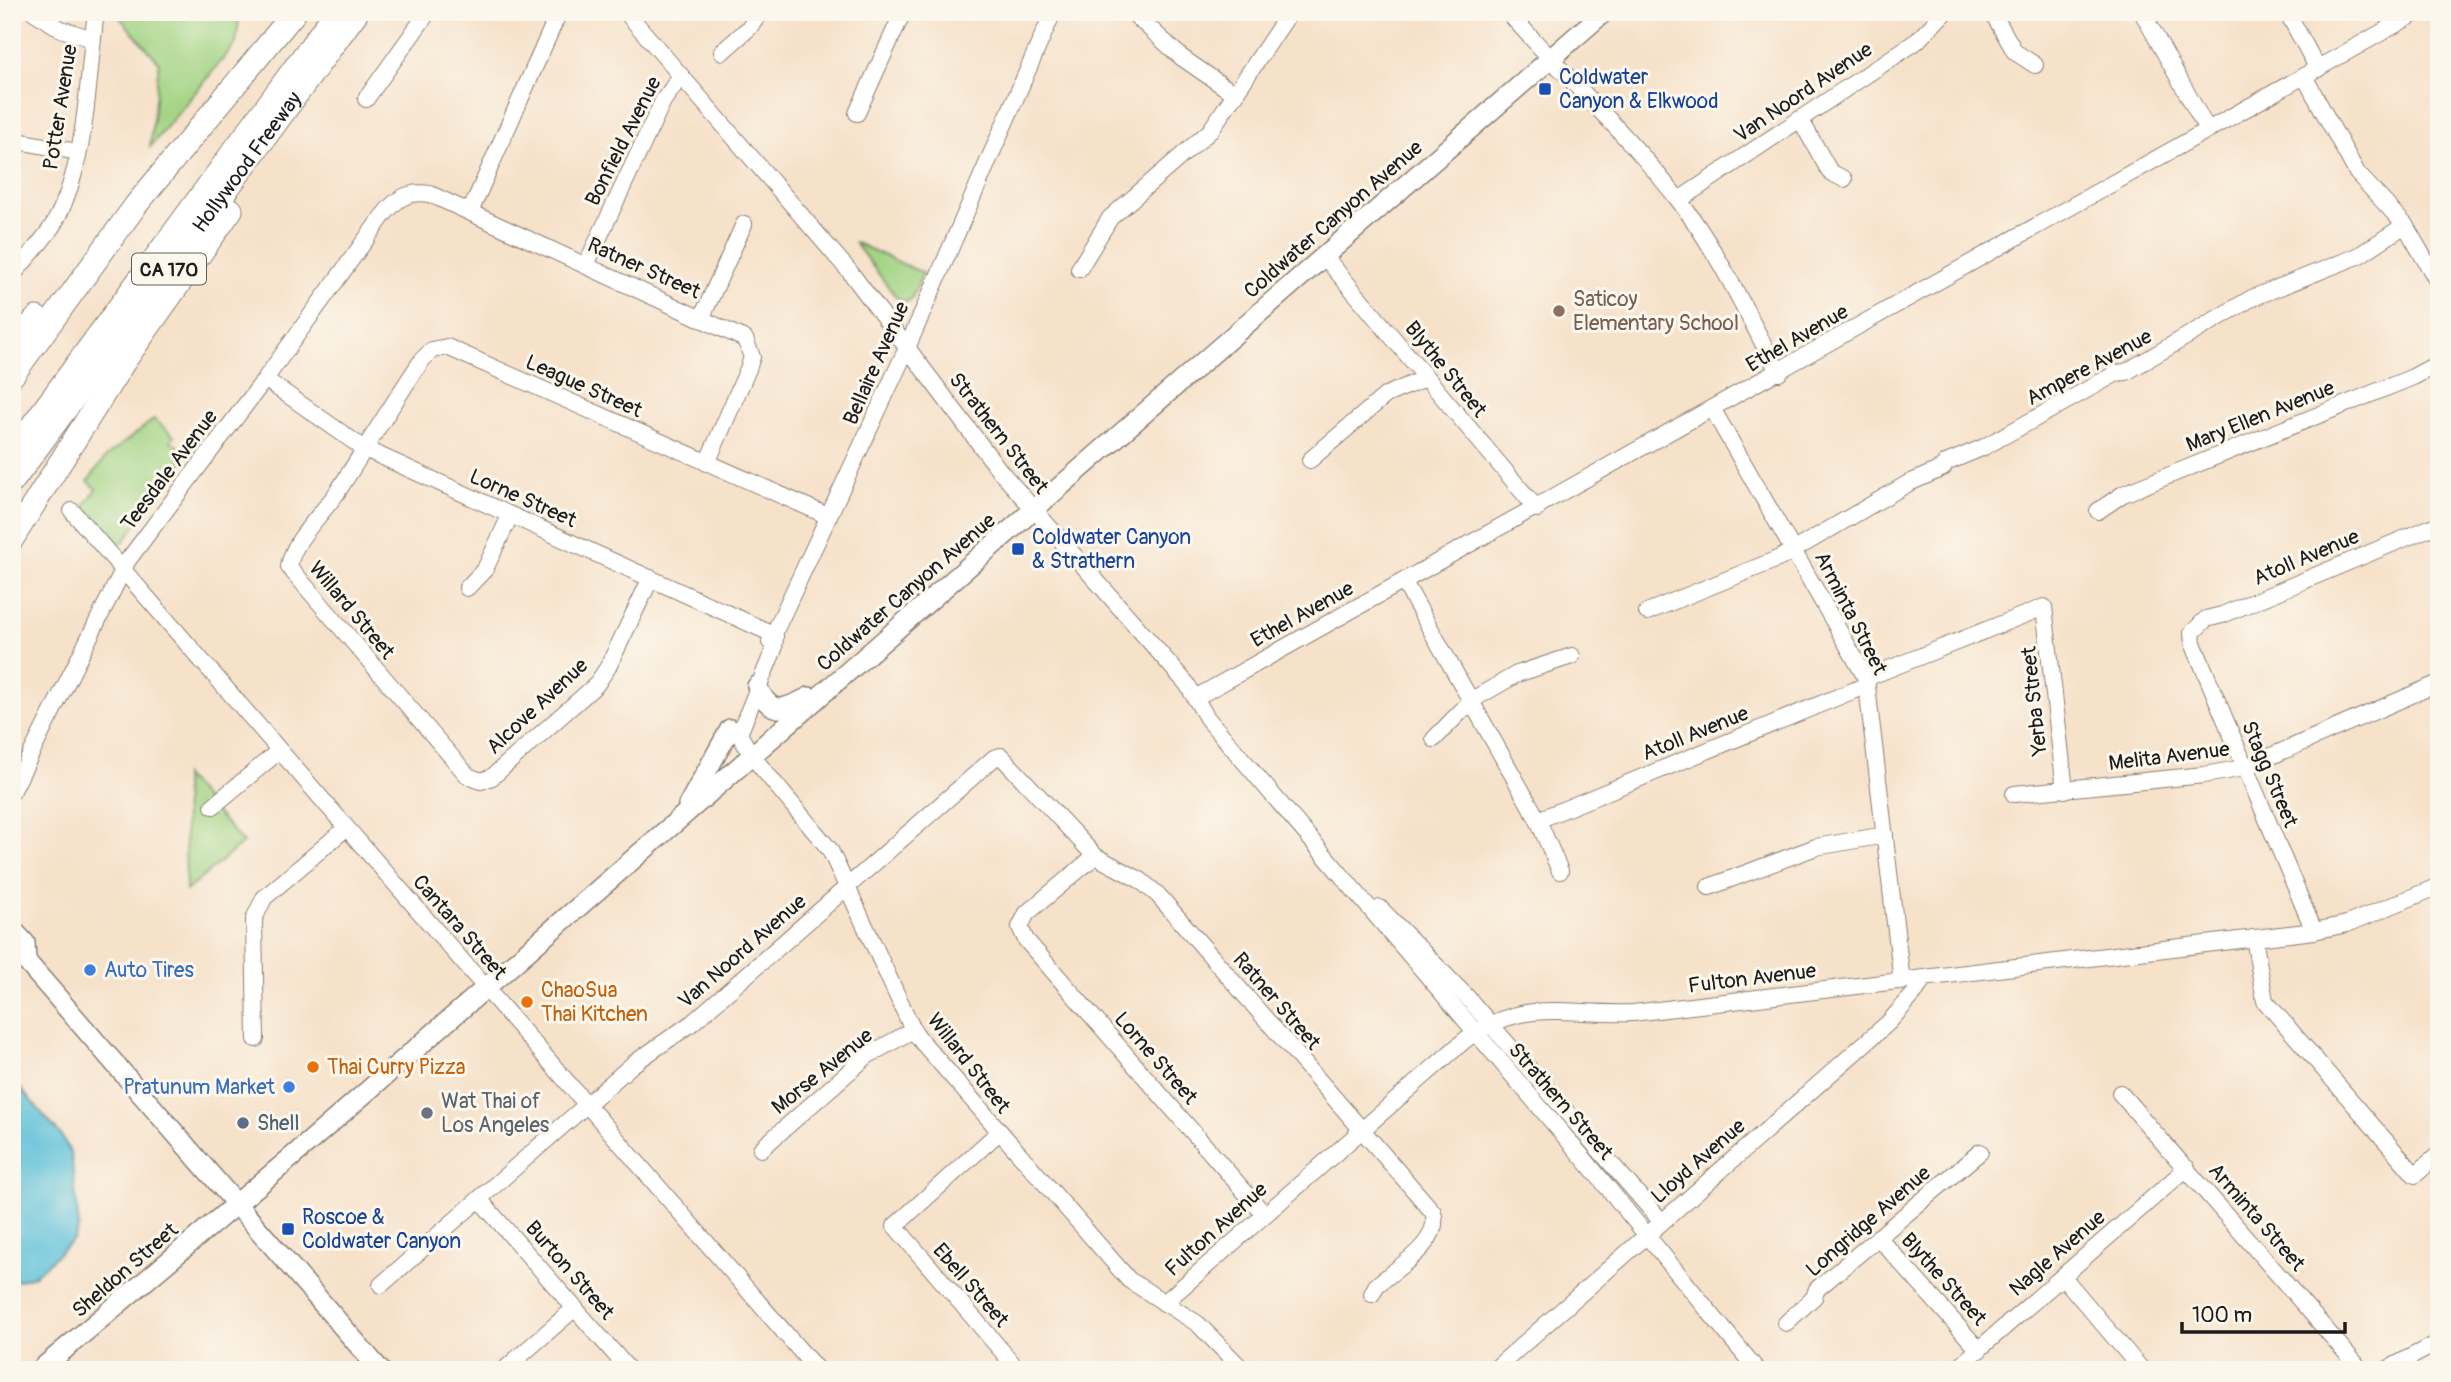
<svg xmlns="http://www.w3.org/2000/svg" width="2451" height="1382" font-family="Pangolin,sans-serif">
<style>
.green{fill:#a0d382;stroke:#5e784f;stroke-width:2}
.water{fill:#5abfd8;stroke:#3b6e7a;stroke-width:2}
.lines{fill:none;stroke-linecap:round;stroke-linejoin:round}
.minor-casing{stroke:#897e72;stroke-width:18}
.major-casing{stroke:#897e72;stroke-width:22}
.highway-casing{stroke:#897e72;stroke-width:25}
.minor{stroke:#fff;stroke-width:16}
.major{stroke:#fff;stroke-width:19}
.highway{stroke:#fff;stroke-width:23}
.transit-dot{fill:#1a4fb4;stroke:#fbf7ec;stroke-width:2.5}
.education-dot{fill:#8d6e63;stroke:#fbf7ec;stroke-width:2.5}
.shop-dot{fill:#3f7fe0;stroke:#fbf7ec;stroke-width:2.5}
.food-dot{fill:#e8710a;stroke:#fbf7ec;stroke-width:2.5}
.worship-dot{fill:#6b7280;stroke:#fbf7ec;stroke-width:2.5}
.service-dot{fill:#5c6f8a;stroke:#fbf7ec;stroke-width:2.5}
.labels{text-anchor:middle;stroke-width:6;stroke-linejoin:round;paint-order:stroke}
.shield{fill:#fbf7ec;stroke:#5f5e5a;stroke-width:2}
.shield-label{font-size:19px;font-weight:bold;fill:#1c1c1c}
.transit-label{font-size:21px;fill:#164399;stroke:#fbf7ec;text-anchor:start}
.street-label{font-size:21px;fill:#1c1c1c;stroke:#fbf7ec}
.education-label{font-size:21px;fill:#785e54;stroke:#fbf7ec;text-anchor:start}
.shop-label{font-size:21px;fill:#366cbe;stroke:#fbf7ec;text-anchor:start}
.food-label{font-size:21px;fill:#c56008;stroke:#fbf7ec;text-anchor:start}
.worship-label{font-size:21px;fill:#5b616d;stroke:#fbf7ec;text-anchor:start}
.service-label{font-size:21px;fill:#4e5e75;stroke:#fbf7ec;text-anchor:start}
</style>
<rect width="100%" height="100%" fill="#fbf7ec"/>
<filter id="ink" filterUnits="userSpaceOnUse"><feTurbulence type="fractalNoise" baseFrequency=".0143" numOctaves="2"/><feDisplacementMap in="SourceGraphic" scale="14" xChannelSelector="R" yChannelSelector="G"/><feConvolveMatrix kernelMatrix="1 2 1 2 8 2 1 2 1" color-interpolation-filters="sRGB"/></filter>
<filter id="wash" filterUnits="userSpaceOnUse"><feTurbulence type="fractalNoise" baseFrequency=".00686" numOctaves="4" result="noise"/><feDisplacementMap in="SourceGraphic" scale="28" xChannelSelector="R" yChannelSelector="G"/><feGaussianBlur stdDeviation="1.57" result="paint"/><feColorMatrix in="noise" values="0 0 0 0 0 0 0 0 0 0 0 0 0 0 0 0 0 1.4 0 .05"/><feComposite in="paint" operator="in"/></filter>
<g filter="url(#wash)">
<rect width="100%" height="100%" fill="#f6e1c9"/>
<g class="green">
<polygon points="115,12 240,12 236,43 150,147 159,62"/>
<polygon points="854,242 923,273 911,300 904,302 897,298"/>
<polygon points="154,419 174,436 171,441 179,447 182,464 123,542 116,542 84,507 96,489 88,481 106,457"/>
<polygon points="184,776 243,843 186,891"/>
</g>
<polygon class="water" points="12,1079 61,1135 71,1154 79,1226 74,1239 34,1276 12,1282"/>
</g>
<g filter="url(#ink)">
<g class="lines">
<g class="minor-casing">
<g id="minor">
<polyline points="34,12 61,29 93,39"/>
<polyline points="626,12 850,272 1000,471 1187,684 1207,718 1585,1160 1757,1370"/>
<polyline points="1132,12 1181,57 1236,95"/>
<path d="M1508,12c56,64 120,122 172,190 39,50 68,115 99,171"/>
<polyline points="1992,12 2015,52 2035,65"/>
<polyline points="2142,12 2208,131"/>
<polyline points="2287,12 2318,69"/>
<polyline points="722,52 749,28 761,12"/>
<polyline points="2304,76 2357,173 2405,225 2439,284"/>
<polyline points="366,99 428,12"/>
<polyline points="857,113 903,12"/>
<polyline points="1800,119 1830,172 1844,179"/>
<polyline points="12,140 78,152"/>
<polyline points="1679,200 1917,41 1945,12"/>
<polyline points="470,212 559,12"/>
<polyline points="1324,256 1537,509"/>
<polyline points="586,265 663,101 681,76"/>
<polyline points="1079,269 1110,218 1210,131 1290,12"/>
<path d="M12,276c14,-18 33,-36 44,-56 32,-61 31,-141 40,-208"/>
<polyline points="702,317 744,224"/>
<polyline points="265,379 363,448 775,635"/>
<polyline points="1713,410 1866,678 1902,982"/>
<polyline points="1310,460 1386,395 1426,378"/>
<polyline points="72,511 817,1370"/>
<polyline points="2098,511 2123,494 2413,377 2439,363"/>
<path d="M651,578l-43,89 -12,18 -104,92 -11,4 -13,-5 -179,-209c4,-28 33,-52 49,-76 28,-44 55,-88 84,-131l10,-10 15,-3 381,169"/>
<polyline points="1404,582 1538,820 1560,871"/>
<polyline points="467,588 485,569 510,516"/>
<polyline points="1647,612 1780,558 1907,484 1943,468 1946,463 1984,447 2117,373 2126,372 2252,298 2358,256 2405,225"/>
<polyline points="775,635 774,649 739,734 752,756 830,850 913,1030 922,1042 1129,1280 1198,1324 1243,1370"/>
<polyline points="770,642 907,348 1053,12"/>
<polyline points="1866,678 2044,607 2065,790"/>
<polyline points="1195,698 2418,12"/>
<polyline points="1434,739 1472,700 1517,674 1572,656"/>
<path d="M12,792l116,-232 137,-181 117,-162c13,-17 25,-27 48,-23l315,145 7,18 -4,12 -41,94"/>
<polyline points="2014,794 2204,775 2244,768 2439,683"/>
<polyline points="213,806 279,751"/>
<polyline points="1538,820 1867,685"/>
<polyline points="1095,856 1027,913 1020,927 1026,940 1264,1214"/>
<polyline points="1709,887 1816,847 1885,835"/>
<polyline points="1380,908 1466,996 1661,1221"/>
<polyline points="2314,931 2193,643 2192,633 2206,619 2222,615 2439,524"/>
<polyline points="2254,938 2265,1001 2415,1175 2439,1154"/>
<polyline points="256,1039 254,919 264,898 346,828"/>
<polyline points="2120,1093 2361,1370"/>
<polyline points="998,1133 895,1226 1018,1370"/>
<polyline points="761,1149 867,1056 913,1030"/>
<polyline points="479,1199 629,1370"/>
<polyline points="1878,1237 1979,1350"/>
<polyline points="2063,1277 2142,1370"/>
<path d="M381,1285l252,-221 59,-41 302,-265 7,-2 94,100 45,24 18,15 275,317c10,30 -37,56 -57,74l-4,8"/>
<path d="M1164,1303l301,-263c60,-44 101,-24 168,-27l681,-82 33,-7 92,-38"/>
<polyline points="1786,1323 1814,1297 1817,1289 1980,1152"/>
<polyline points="504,1370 575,1308"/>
<polyline points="1494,1370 1888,1023 1914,994 1923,979"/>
<polyline points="1955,1370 2187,1168"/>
<polyline points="2386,1370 2439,1342"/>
</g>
</g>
<g class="major-casing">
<g id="major">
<path d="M757,686c14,31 26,24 52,11"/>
<polyline points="688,805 730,729"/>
<polyline points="12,929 25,943 26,961"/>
<polyline points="12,956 26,961 380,1370"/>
<polyline points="40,1370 293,1156 1604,12"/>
</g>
</g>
<g class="highway-casing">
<g id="highway">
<polyline points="12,346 37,318"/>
<polyline points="12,376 136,205 295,12"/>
<polyline points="12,453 336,12"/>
<path id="s1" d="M12,482l345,-470"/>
<polyline points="12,539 123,363 231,210"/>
</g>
</g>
<use href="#minor" class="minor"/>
<use href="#major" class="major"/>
<use href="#highway" class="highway"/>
</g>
</g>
<g class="transit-dot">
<rect x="1538" y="82" width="14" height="14" rx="3.5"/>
<rect x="1011" y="542" width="14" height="14" rx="3.5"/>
<rect x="281" y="1222" width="14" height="14" rx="3.5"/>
</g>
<circle class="education-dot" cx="1559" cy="311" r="7"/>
<g class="shop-dot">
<circle cx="90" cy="970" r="7"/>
<circle cx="289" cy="1087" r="7"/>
</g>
<g class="food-dot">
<circle cx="527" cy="1002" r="7"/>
<circle cx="313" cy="1067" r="7"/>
</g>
<circle class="worship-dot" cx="427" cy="1113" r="7"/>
<circle class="service-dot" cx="243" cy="1123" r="7"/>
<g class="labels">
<rect class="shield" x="132" y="253.5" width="74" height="31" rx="5"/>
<g class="shield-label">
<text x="169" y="276">CA 170</text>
</g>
<g class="transit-label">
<text x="1559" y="84">Coldwater<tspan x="1559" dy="24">Canyon &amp; Elkwood</tspan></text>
<text x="1032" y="544">Coldwater Canyon<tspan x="1032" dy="24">&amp; Strathern</tspan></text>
<text x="302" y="1224">Roscoe &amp;<tspan x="302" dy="24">Coldwater Canyon</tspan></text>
</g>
<g class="street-label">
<text transform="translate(1803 92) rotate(-34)" y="7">Van Noord Avenue</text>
<text transform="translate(60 107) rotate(-81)" y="7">Potter Avenue</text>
<text transform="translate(623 141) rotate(-63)" y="7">Bonfield Avenue</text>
<text dy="7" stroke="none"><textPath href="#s1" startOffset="397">Hollywood Freeway</textPath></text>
<text transform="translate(1333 219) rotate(-41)" y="7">Coldwater Canyon Avenue</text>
<text transform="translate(644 268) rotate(24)" y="7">Ratner Street</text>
<text transform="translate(1797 338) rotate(-30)" y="7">Ethel Avenue</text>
<text transform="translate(876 363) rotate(-66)" y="7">Bellaire Avenue</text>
<text transform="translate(2089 367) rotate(-28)" y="7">Ampere Avenue</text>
<text transform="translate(1446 369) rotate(51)" y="7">Blythe Street</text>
<text transform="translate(584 386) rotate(24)" y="7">League Street</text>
<text transform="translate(2260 416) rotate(-22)" y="7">Mary Ellen Avenue</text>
<text transform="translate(999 433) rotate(52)" y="7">Strathern Street</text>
<text transform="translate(169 470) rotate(-53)" y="7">Teesdale Avenue</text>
<text transform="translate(523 498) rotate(24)" y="7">Lorne Street</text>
<text transform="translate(2306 557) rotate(-23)" y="7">Atoll Avenue</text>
<text transform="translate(906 592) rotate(-41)" y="7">Coldwater Canyon Avenue</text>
<text transform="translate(352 610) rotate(50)" y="7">Willard Street</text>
<text transform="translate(1851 613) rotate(63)" y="7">Arminta Street</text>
<text transform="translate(1302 614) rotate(-29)" y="7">Ethel Avenue</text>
<text transform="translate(2034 701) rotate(-96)" y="7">Yerba Street</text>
<text transform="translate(537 706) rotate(-43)" y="7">Alcove Avenue</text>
<text transform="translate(1695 733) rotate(-22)" y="7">Atoll Avenue</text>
<text transform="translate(2169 756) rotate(-7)" y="7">Melita Avenue</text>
<text transform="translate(2270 774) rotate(67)" y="7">Stagg Street</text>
<text transform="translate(460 927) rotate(49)" y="7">Cantara Street</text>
<text transform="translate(742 951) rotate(-41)" y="7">Van Noord Avenue</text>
<text transform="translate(1752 978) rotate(-7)" y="7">Fulton Avenue</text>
<text transform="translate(1277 1001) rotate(49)" y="7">Ratner Street</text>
<text transform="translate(1156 1058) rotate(49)" y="7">Lorne Street</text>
<text transform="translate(969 1063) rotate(52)" y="7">Willard Street</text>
<text transform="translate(822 1071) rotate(-39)" y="7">Morse Avenue</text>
<text transform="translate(1561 1101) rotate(49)" y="7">Strathern Street</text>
<text transform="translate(1698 1161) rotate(-41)" y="7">Lloyd Avenue</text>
<text transform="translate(2257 1217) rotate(49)" y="7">Arminta Street</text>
<text transform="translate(1868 1221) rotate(-41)" y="7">Longridge Avenue</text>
<text transform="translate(1216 1229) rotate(-42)" y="7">Fulton Avenue</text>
<text transform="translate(2057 1253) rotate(-41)" y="7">Nagle Avenue</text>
<text transform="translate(125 1270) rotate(-41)" y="7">Sheldon Street</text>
<text transform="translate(570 1270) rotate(49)" y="7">Burton Street</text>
<text transform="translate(1944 1279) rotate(48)" y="7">Blythe Street</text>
<text transform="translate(971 1285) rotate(49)" y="7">Ebell Street</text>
</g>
<g class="education-label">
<text x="1573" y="306">Saticoy<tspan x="1573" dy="24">Elementary School</tspan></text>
</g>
<g class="shop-label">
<text x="104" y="977">Auto Tires</text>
<text x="275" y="1094" text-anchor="end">Pratunum Market</text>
</g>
<g class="food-label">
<text x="541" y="997">ChaoSua<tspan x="541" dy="24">Thai Kitchen</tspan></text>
<text x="327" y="1074">Thai Curry Pizza</text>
</g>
<g class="worship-label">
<text x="441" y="1108">Wat Thai of<tspan x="441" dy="24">Los Angeles</tspan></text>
</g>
<g class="service-label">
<text x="257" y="1130">Shell</text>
</g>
</g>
<rect width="2451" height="1382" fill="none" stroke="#fbf7ec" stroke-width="42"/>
<path d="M2182 1322v10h163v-10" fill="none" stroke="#1c1c1c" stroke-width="3.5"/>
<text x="2192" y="1322" font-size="21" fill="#1c1c1c" stroke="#fbf7ec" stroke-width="5" paint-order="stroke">100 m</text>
</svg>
